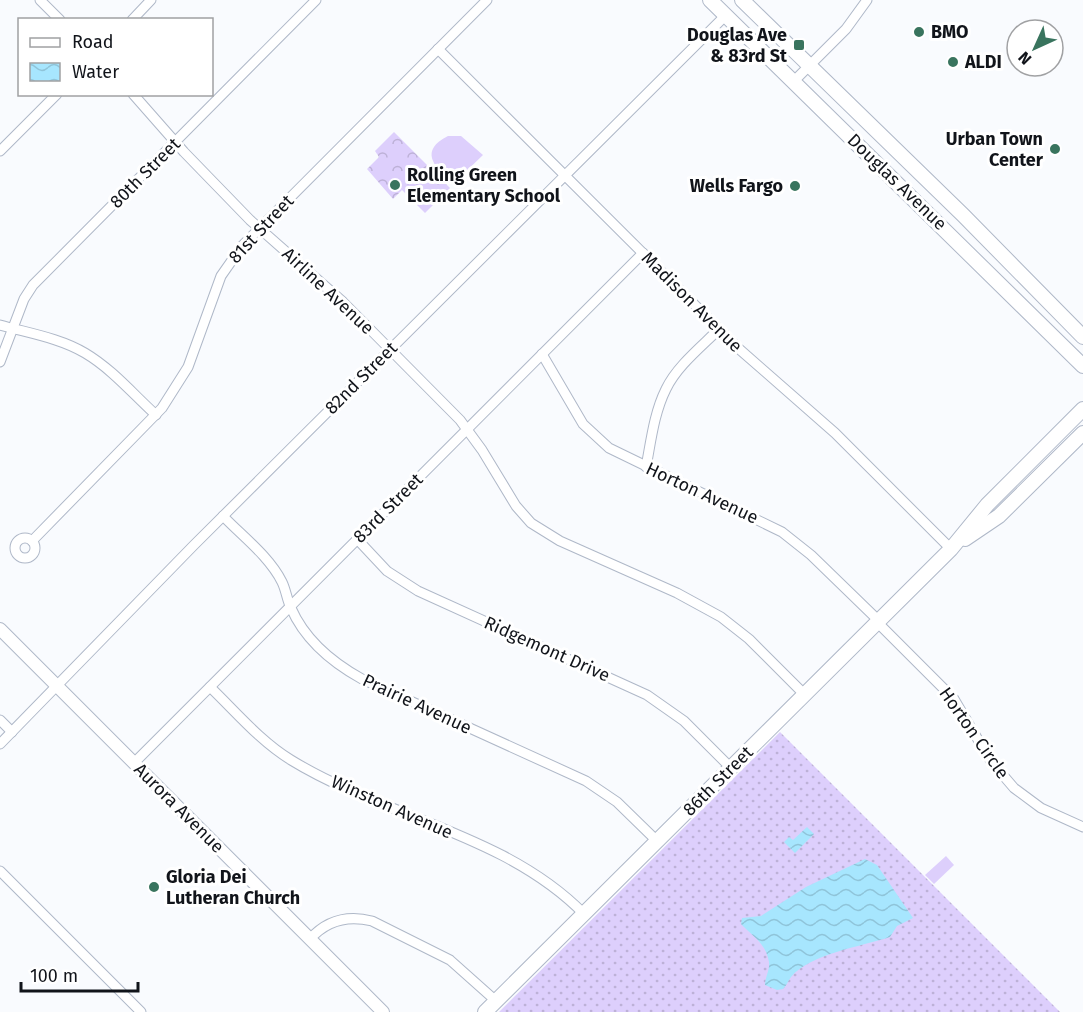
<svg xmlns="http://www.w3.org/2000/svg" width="1083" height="1012" font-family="'Fira Sans',sans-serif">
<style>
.grass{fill:url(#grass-dots)}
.park{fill:url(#park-crowns)}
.pitch{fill:#ddcffc}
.water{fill:url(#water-waves)}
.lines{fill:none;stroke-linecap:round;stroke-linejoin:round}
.street-casing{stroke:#afb8c8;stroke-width:11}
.secondary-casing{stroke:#afb8c8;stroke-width:14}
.primary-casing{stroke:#afb8c8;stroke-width:16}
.street{stroke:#fff;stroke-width:9}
.secondary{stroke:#fff;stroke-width:12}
.primary{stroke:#fff;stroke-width:14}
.poi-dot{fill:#39745e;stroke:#fff;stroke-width:2}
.labels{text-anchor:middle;stroke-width:6;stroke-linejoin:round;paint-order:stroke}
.poi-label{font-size:18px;font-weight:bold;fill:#11141a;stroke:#fff;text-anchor:start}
.street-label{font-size:18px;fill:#11141a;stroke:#fff}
</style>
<defs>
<pattern id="grass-dots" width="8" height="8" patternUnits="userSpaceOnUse" patternTransform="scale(1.5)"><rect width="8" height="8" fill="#ddcffc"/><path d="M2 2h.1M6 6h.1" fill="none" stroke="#bdb1d7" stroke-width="1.8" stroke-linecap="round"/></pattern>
<pattern id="park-crowns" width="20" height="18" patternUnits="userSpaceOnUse" patternTransform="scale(1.5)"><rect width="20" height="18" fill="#ddcffc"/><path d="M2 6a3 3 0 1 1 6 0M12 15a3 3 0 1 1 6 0" fill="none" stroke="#bdb1d7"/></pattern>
<pattern id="water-waves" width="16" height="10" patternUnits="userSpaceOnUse" patternTransform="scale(1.5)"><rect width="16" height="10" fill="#a7e6fe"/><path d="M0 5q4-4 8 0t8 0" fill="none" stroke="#8fc4d9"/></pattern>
</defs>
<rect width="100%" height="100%" fill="#f9fbfe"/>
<polygon class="grass" points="780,732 1060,1012 499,1012"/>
<polygon class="park" points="394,132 450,188 425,213 402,190 393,199 367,169 379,157 375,151"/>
<g class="pitch">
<path d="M448,136h13l22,19 -28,27 -5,1c-16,-18 -31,-32 -2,-47z"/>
<polygon points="946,856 954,865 934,884 925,875"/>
</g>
<g class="water">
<polygon points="807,827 814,834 795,853 784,842 789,837 793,840"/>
<path d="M865,859l12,6 36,53 -16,8 -7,11c-27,9 -80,17 -99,40 -3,4 -4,8 -8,12l-6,1 -12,-5c0,-8 5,-15 4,-23 -3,-19 -17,-26 -28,-38l1,-6 19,-2 45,-29z"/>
</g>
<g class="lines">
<g class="street-casing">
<g id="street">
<polyline points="40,0 60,20"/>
<polyline points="132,20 151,0"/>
<polyline points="438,49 738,348 835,433 951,549"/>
<polyline points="793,82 846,29 867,0"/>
<polyline points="133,94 184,152 250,220 343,302 460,420 482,450 516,506 531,523 560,541 677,593 721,617 749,639 804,694"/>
<polyline points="0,151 57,94"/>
<path d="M0,325c28,8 60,13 85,28 27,16 48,41 71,62"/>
<polyline points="542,354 583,424 609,448 782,532 811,555 879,621"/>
<polyline points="0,362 24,299 33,285 316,0"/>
<path d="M646,467c5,-26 8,-54 20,-78 11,-23 35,-42 53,-60"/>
<path d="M223,516c19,20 46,40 59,66 4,8 5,18 9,26 14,32 42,55 71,71l224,102 31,21 40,39"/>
<circle cx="25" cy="548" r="10"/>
<polyline points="357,539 387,571 418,591 647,695 684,721 731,768"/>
<polyline points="32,541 162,408 188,367 221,276 242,246 487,0"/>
<polyline points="877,622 954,699 990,760 1014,788 1041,808 1083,827"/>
<path d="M210,687c26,25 50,54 81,73 93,57 215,74 293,154"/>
<polyline points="0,720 12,732"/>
<polyline points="0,744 194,545 726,15"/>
<polyline points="134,763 643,253"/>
<polyline points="0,871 141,1012"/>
<path d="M310,939c17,-19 38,-24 62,-18l78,39 46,41"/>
</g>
</g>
<g class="secondary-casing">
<polyline id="secondary" points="0,629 383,1012"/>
</g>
<g class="primary-casing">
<g id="primary">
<polyline points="710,0 1083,366"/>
<polyline points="742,0 963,215 1083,337"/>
<polyline points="965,539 999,516 1083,433"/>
<polyline points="485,1012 951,549 987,505 1083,409"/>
</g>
</g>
<use href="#street" class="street"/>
<use href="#secondary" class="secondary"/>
<use href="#primary" class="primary"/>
</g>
<g class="poi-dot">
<circle cx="919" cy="32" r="6"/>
<rect x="793" y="39" width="12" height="12" rx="3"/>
<circle cx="953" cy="62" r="6"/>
<circle cx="1055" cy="149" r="6"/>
<circle cx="395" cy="185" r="6"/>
<circle cx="795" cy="186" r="6"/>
<circle cx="154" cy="887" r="6"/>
</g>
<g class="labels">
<g class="poi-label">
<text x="931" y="38">BMO</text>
<text x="787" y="41" text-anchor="end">Douglas Ave<tspan x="787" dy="21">&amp; 83rd St</tspan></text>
<text x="965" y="68">ALDI</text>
<text x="1043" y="145" text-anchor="end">Urban Town<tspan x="1043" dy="21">Center</tspan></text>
<text x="407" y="181">Rolling Green<tspan x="407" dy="21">Elementary School</tspan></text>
<text x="783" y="192" text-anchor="end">Wells Fargo</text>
<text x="166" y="883">Gloria Dei<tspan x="166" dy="21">Lutheran Church</tspan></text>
</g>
<g class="street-label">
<text transform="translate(145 173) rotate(-45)" y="6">80th Street</text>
<text transform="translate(897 182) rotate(44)" y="6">Douglas Avenue</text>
<text transform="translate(261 229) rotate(-47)" y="6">81st Street</text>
<text transform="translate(328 291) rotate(43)" y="6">Airline Avenue</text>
<text transform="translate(692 302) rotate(45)" y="6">Madison Avenue</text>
<text transform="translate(361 378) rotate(-45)" y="6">82nd Street</text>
<text transform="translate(702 493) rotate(25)" y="6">Horton Avenue</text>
<text transform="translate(388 508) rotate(-45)" y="6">83rd Street</text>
<text transform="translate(547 649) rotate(24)" y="6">Ridgemont Drive</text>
<text transform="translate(417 704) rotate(25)" y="6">Prairie Avenue</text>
<text transform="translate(974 733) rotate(55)" y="6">Horton Circle</text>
<text transform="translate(718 781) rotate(-45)" y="6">86th Street</text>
<text transform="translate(392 807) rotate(24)" y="6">Winston Avenue</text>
<text transform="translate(179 808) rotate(45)" y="6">Aurora Avenue</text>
</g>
</g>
<rect x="18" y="18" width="195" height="78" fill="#ffffff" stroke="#a0a1a3" stroke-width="1.5"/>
<rect x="30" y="38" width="30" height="9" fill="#ffffff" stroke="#a0a1a3" stroke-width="1.5"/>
<text x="72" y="48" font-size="18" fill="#11141a">Road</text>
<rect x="30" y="63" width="30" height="18" fill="url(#water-waves)" stroke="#a0a1a3" stroke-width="1.5"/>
<text x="72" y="78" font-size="18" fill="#11141a">Water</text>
<g transform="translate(1035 48) rotate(225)"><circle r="28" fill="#ffffff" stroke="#a0a1a3" stroke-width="1.5"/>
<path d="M0-4.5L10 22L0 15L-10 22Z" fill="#39745e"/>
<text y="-9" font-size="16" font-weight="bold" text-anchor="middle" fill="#11141a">N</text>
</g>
<path d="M21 982v9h117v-9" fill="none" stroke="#11141a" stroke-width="3"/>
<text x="30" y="982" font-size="18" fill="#11141a" stroke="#ffffff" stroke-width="4.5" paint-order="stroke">100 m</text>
</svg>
